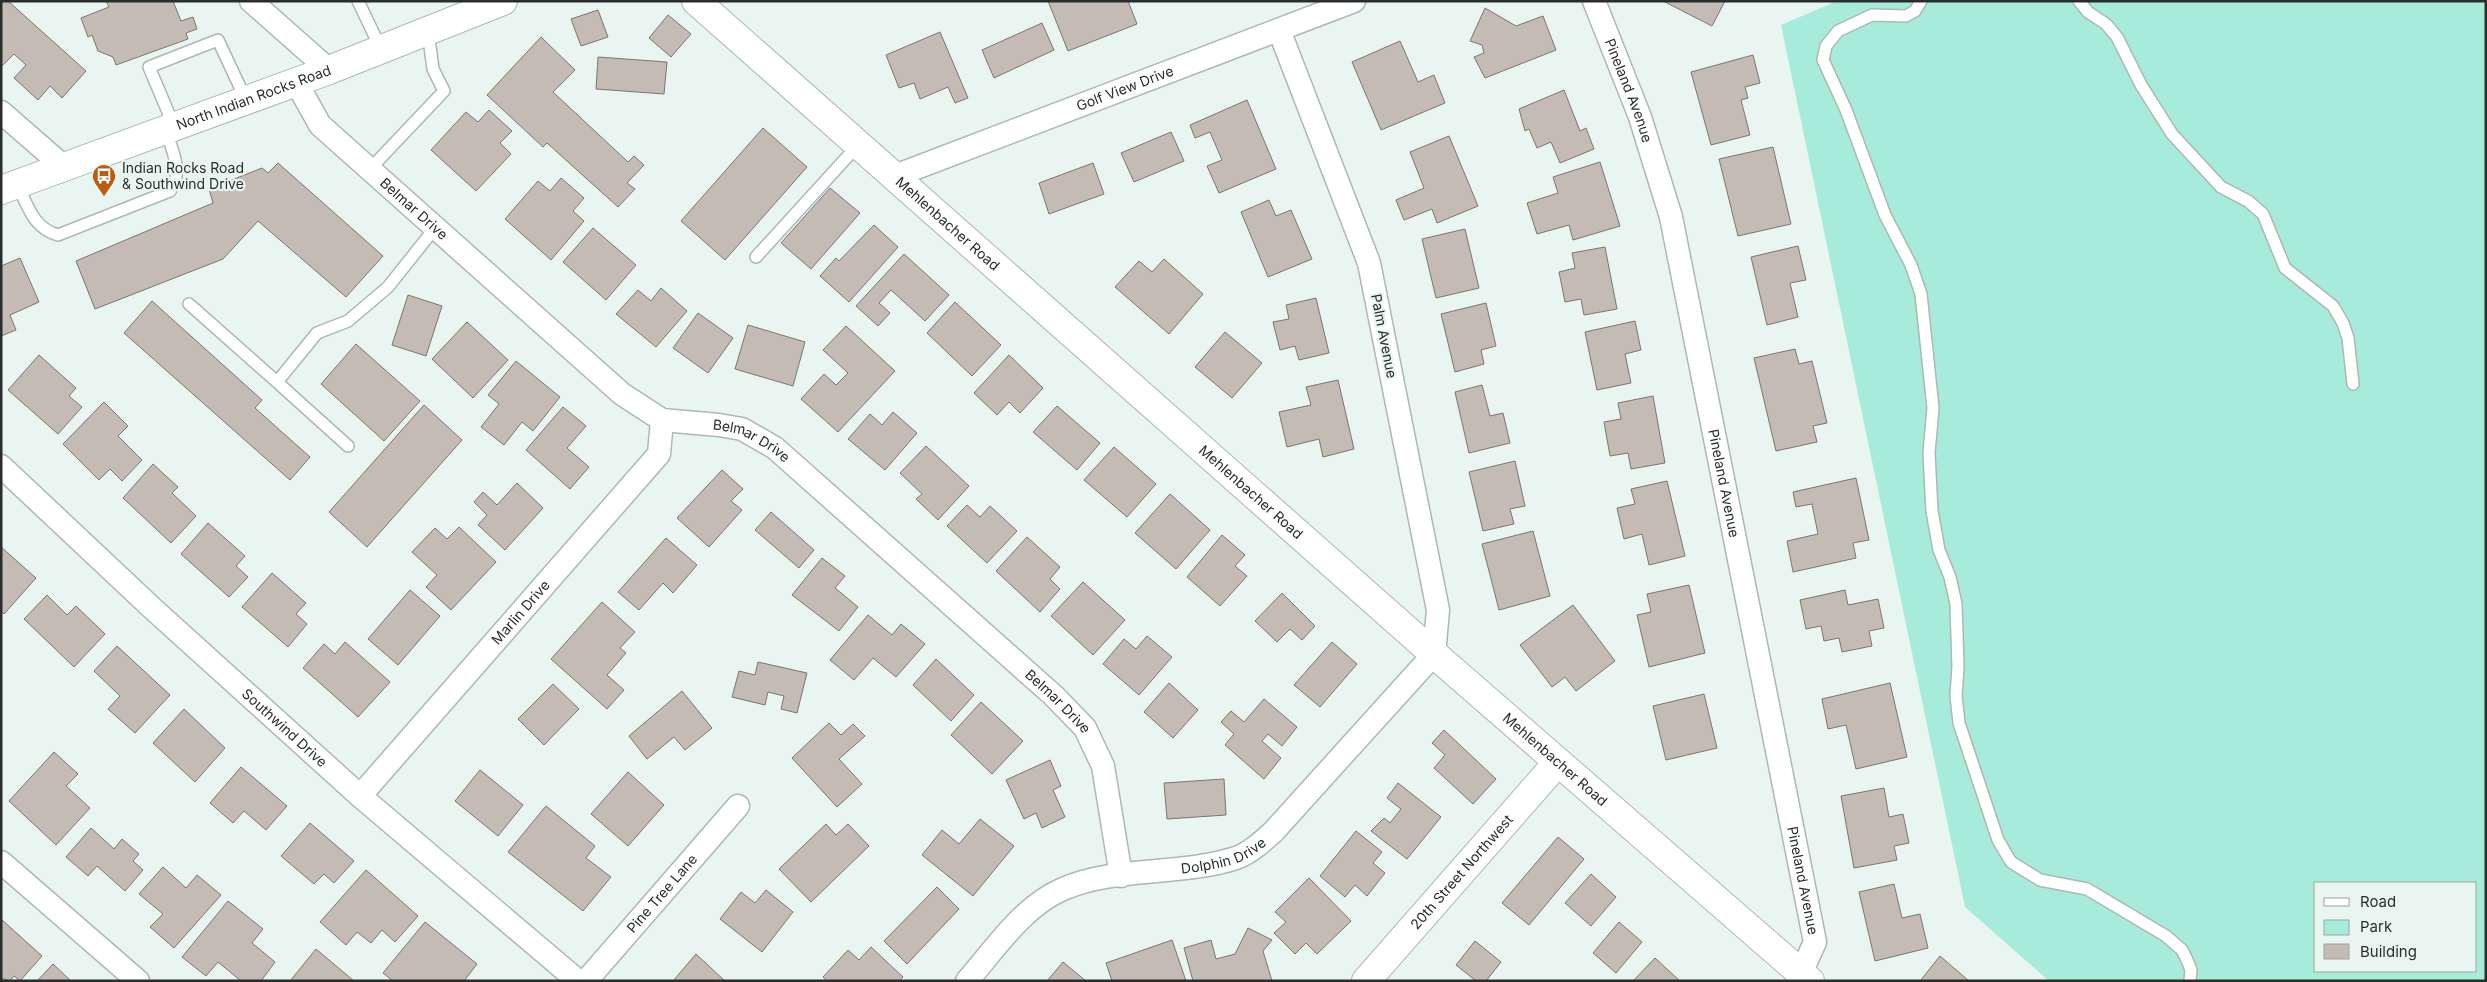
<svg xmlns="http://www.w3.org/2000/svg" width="2487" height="982" font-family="Inter,sans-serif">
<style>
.green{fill:#a7ecda;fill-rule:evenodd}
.building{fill:#c5bbb5;stroke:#7d746f}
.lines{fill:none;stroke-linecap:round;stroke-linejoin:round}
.service-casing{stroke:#acb8b4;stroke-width:14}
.minor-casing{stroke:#acb8b4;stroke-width:25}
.tertiary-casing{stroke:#acb8b4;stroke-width:30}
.service{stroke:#fff;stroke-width:11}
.minor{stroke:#fff;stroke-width:22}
.tertiary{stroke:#fff;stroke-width:28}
.labels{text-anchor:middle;stroke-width:4.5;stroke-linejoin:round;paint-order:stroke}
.street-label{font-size:14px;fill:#292e2c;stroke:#e9f5f1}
.poi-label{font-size:14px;fill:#292e2c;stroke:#e9f5f1;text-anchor:start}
</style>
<rect width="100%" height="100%" fill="#e9f5f1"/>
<path class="green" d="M1837,1h649v980h-437l-84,-74 -184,-882zM2316,883h160v88h-160z"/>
<g class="building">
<polygon points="1,1 8,1 86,71 62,98 50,86 38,100 14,78 26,65 14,54 1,67"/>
<polygon points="106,1 173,1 181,21 193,17 197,29 186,33 188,39 116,65 113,57 98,51 92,35 88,37 81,18 109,7"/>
<polygon points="1048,1 1128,1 1137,24 1068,51"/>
<polygon points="1663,1 1725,1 1712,26"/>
<polygon points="1485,8 1516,26 1543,16 1556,50 1485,78 1474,57 1484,53 1482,45 1470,41"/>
<polygon points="598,10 608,37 581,46 571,19"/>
<polygon points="668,15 691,34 671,57 649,38"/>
<polygon points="1042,23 1054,50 994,78 982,50"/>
<polygon points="940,32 968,98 955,103 948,87 920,99 914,83 899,88 886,55"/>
<polygon points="541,37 575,70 553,92 628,162 634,156 644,165 627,183 635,189 618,207 547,143 543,147 487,95"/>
<polygon points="1400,41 1418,82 1434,75 1445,103 1381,130 1352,62"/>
<polygon points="1753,55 1760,83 1745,87 1748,98 1741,100 1750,135 1711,145 1691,72"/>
<polygon points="598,57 667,62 664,94 596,89"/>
<polygon points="1564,90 1580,131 1586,128 1594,149 1560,163 1551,142 1537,148 1529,129 1525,131 1519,109"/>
<polygon points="1247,100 1276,169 1219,193 1207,166 1222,160 1210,132 1195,138 1190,125"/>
<polygon points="489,110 512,131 500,143 511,154 476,191 431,150 466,112 478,122"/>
<polygon points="763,128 807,167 725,260 681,221"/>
<polygon points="1171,132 1184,161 1134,182 1121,153"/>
<polygon points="1449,136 1478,206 1437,223 1432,209 1404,220 1396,200 1424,188 1410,152"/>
<polygon points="1773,147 1791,224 1738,236 1719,159"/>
<polygon points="1600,162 1620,226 1573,240 1569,225 1537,234 1527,203 1558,193 1553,177"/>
<polygon points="278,163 383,256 346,297 258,221 223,259 95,309 76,261 213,203 209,189 262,168 268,173"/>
<polygon points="1093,163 1104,194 1049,214 1039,183"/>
<polygon points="561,178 584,198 573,211 584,221 551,260 505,219 538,181 550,191"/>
<polygon points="830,188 860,213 811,269 781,243"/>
<polygon points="1269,200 1276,216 1291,210 1312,259 1268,277 1241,212"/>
<polygon points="874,225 898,247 849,302 820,276 836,258 839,261"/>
<polygon points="593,228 636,265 606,300 563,262"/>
<polygon points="1465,229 1479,288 1436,298 1422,239"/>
<polygon points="1798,246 1806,280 1790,283 1798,317 1767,325 1751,257"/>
<polygon points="1605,247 1617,309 1584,315 1581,299 1565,302 1559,272 1575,268 1572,253"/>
<polygon points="904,254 949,295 925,321 891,290 879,303 890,313 878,326 856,306"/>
<polygon points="20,258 39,302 10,315 16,330 1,336 1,266"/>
<polygon points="1164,259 1203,294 1169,334 1115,287 1139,261 1152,272"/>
<polygon points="661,288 687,311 656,347 616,314 638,290 651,301"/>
<polygon points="408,295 442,306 426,356 392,345"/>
<polygon points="1316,298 1329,353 1299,360 1295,346 1280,350 1273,322 1289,319 1286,305"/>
<polygon points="152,301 262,400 255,408 310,457 290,480 124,333"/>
<polygon points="955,302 1001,345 972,376 927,333"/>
<polygon points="1486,303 1496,346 1481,350 1484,364 1455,372 1441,314"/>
<polygon points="698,313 733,338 708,373 673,348"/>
<polygon points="1635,321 1641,350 1625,354 1631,383 1597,390 1585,332"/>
<polygon points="467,322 508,360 473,398 432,359"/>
<polygon points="748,325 805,342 793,386 735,369"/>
<polygon points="846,326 895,371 838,432 801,399 824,374 836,385 848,373 823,350"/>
<polygon points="1225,332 1262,363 1232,398 1195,367"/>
<polygon points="356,344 420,401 384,441 321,384"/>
<polygon points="1795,349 1799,364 1812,361 1827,423 1813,426 1817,442 1776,451 1754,358"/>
<polygon points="39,355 76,388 69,396 82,407 58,434 8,390"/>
<polygon points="1009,355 1043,388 1020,413 1009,402 997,415 974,393"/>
<polygon points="516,361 560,397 533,431 522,422 504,445 481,427 499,404 488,395"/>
<polygon points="1338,380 1354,449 1323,457 1319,439 1287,447 1279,412 1311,405 1306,387"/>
<polygon points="1482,385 1490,416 1503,413 1510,443 1469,453 1455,392"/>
<polygon points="1653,396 1665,463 1631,469 1628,453 1610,456 1604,422 1621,419 1618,403"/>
<polygon points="104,402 128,426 118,436 142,460 122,481 110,469 99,480 63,444"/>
<polygon points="424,405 462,440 367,547 329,512"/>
<polygon points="1057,406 1100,443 1077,470 1033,432"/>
<polygon points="563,407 586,426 567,448 589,467 570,489 526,450"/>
<polygon points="893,412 917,433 885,470 848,439 870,414 882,425"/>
<polygon points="926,446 969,486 938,520 916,499 922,494 900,473"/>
<polygon points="1114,447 1156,484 1127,517 1084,480"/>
<polygon points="1515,461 1525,506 1510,509 1514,524 1483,531 1469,472"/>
<polygon points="153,464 178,487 172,493 196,516 171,543 123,498"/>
<polygon points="722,470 743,489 731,501 742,510 709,547 677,518"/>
<polygon points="1856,478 1869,540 1853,543 1856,558 1793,572 1787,541 1818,534 1812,504 1796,507 1793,492"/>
<polygon points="1667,481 1685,556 1649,565 1642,534 1624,539 1617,508 1635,504 1631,489"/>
<polygon points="517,483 543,508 505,550 478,525 487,515 474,502 483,492 497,505"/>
<polygon points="1170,494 1210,530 1176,569 1135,533"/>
<polygon points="967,505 980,517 990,506 1017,531 987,563 947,526"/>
<polygon points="771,512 814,550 799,568 755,530"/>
<polygon points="208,523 245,556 236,566 248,577 229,597 181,554"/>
<polygon points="459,527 496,562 451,610 426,587 437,575 412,552 435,528 447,539"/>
<polygon points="1533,531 1550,596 1499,610 1482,544"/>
<polygon points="1222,535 1245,555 1235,566 1247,576 1220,606 1187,577"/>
<polygon points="1027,537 1060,567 1050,579 1060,589 1040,612 996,571"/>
<polygon points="666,538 697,565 673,593 663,583 639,610 618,592"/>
<polygon points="1,547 36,578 4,614 1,611"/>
<polygon points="822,558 845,576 835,588 858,607 839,631 792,595"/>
<polygon points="272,573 306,603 296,614 307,624 288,647 242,607"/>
<polygon points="1083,582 1125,620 1093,655 1051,616"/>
<polygon points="1689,585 1705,653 1649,667 1637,615 1651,612 1647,594"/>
<polygon points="410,590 440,616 398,665 368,639"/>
<polygon points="1845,590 1848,605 1878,599 1884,628 1869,631 1872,646 1842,652 1839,638 1824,641 1821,626 1806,629 1800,600"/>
<polygon points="1282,593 1315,626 1302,640 1290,629 1277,642 1255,621"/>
<polygon points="47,595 67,615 76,606 105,634 74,667 24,619"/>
<polygon points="602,602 635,632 620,648 626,653 607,675 624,690 607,709 551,659"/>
<polygon points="1573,605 1615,661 1576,691 1565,677 1552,687 1520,645"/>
<polygon points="868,615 892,635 901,624 925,644 896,677 873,658 854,680 830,660"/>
<polygon points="1147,636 1172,657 1139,695 1103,664 1124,639 1136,649"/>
<polygon points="345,642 390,682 358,717 303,668 324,644 335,654"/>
<polygon points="1332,642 1357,664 1320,707 1294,685"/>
<polygon points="117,646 170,695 135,733 108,709 120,696 94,671"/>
<polygon points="936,659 974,695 951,721 913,685"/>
<polygon points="758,662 807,673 797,713 781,709 784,696 768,692 765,705 732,697 739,671 755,675"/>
<polygon points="1169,683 1198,710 1173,738 1144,712"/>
<polygon points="1890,683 1907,757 1856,769 1846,725 1828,729 1822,699"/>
<polygon points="553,684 579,709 544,745 518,719"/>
<polygon points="682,691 712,728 685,750 674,737 647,759 629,736"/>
<polygon points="1704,694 1717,748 1666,760 1653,706"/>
<polygon points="1264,699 1297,727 1282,746 1268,734 1262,741 1281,758 1264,779 1225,745 1234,734 1221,722 1231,711 1244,722"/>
<polygon points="981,702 1023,741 992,774 951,735"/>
<polygon points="184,709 225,748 195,782 153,743"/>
<polygon points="829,723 841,735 853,724 865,736 839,759 862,784 837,807 792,758"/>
<polygon points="1444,730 1496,779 1473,804 1434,768 1445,755 1432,743"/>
<polygon points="54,752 78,774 66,786 90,808 56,845 9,801"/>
<polygon points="1050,760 1061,786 1053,790 1065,817 1042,828 1036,813 1024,819 1006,780"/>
<polygon points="241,767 287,806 266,830 244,811 233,823 210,803"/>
<polygon points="480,770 523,805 498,836 455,801"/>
<polygon points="628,772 664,805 628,846 591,814"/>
<polygon points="1224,779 1226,815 1167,819 1164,783"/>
<polygon points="1398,783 1441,817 1407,859 1371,831 1384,818 1390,823 1401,809 1387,798"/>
<polygon points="1884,788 1889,817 1903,814 1909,843 1894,846 1897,860 1854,868 1841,796"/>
<polygon points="546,806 595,846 586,858 611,877 583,911 508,852"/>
<polygon points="980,819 1014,846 973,896 922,855 942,830 959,844"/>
<polygon points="310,823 354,861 334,883 324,874 314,884 281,856"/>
<polygon points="826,824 836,835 848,824 869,846 811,902 779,869"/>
<polygon points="91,828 114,849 122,839 139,854 133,861 143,870 125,891 97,866 88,876 66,857"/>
<polygon points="1356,831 1382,852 1373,863 1385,873 1367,896 1355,885 1345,897 1320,876"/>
<polygon points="1558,837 1584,859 1529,925 1502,903"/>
<polygon points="163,867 186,888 197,875 221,895 174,948 150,927 163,914 139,894"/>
<polygon points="366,870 418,916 395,942 382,930 371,943 357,932 346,945 320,922"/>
<polygon points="1591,874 1616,897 1591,926 1565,903"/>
<polygon points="1309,878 1351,921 1317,954 1306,943 1295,954 1274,933 1286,922 1275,912"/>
<polygon points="1894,884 1902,918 1920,914 1928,948 1875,961 1859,892"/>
<polygon points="937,887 959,909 907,964 884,941"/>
<polygon points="766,890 793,912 762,952 720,919 741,892 755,903"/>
<polygon points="228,901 263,929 252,943 275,962 261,981 241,981 218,962 206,976 182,957"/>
<polygon points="1,919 42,956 20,981 14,976 10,981 1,978"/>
<polygon points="425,922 477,964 464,981 393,981 383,973"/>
<polygon points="1619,922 1642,942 1616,973 1593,953"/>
<polygon points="1248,928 1272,940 1263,951 1272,981 1193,981 1184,948 1211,940 1216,959 1235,954"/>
<polygon points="1172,940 1186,981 1112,981 1106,963"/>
<polygon points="1475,941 1501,962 1486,981 1476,981 1456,965"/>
<polygon points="871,947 903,977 899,981 827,981 823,977 848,950 859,960"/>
<polygon points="316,949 354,981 290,981"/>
<polygon points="696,954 725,981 673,981"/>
<polygon points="1940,956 1969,981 1920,981"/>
<polygon points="1655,958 1680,981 1633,981"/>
<polygon points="1063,962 1086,981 1047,981"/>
<polygon points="53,964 71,981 37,981"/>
</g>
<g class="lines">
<g class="service-casing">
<g id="service">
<polyline points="358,1 381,49"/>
<polyline points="1921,1 1915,11 1906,16 1872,15 1838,31 1826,46 1823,60 1846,110 1885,215 1911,265 1921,294 1933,408 1929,453 1932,511 1939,550 1950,577 1956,604 1958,667 1956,696 1959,723 1998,840 2011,862 2040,880 2087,889 2166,936 2182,950 2187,960 2191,970 2190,981"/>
<polyline points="2079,1 2088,12 2106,24 2117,37 2141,85 2172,134 2221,187 2248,201 2263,214 2285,268 2333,306 2343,323 2348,338 2353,384"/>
<polyline points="174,126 149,67 218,40 246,100"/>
<polyline points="370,169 444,91 433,69 428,31"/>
<path d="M17,184c11,22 16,44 41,51l112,-44c14,-18 2,-42 -5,-62"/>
<polyline points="756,257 859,144"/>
<polyline points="189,304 277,382 317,333 348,321 388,287 435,228"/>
<polyline points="277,382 348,446"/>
</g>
</g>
<g class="minor-casing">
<g id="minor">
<polyline points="251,1 329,70"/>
<path id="s1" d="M1594,1l46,116 31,100 144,725 -14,31"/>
<path id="s2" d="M296,82l24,43 302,269 40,26 57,5 23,4 33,19 279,248 31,32 18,38 18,110"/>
<polyline points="1,112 63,166"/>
<path id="s3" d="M895,176l459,-175"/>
<path id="s4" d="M1,466l151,142 208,188 218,185"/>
<path id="s5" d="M360,796l299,-342 3,-34"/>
<polyline points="1,862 138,981"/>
<path id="s6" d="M586,981l152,-175"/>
<path id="s7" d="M967,981c28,-32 56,-75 96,-92 53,-23 118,-13 173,-31 14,-5 26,-16 37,-26l161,-178 4,-44 -69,-347 -90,-233"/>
</g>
</g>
<g class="tertiary-casing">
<g id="tertiary">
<path id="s8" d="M696,1l738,653 376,327"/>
<path id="s9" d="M1,190l328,-120 174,-69"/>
<path id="s10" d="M1366,981l192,-219"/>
</g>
</g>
<use href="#service" class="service"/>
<use href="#minor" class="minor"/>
<use href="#tertiary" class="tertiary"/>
</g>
<defs>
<g id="bus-pin" transform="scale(1.25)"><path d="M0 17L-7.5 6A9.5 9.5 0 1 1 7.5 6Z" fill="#bb5c13" stroke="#e9f5f1"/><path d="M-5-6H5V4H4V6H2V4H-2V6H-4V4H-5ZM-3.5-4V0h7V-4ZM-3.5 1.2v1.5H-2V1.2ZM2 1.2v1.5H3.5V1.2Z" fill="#fff"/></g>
</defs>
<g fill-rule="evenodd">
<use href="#bus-pin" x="104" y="176"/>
</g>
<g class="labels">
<g class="street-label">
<text dy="5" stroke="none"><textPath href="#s3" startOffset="246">Golf View Drive</textPath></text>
<text dy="5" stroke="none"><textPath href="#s1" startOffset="96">Pineland Avenue</textPath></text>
<text dy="5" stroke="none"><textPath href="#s9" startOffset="269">North Indian Rocks Road</textPath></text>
<text dy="5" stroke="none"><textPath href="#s2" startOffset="175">Belmar Drive</textPath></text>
<text dy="5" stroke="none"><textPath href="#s8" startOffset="336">Mehlenbacher Road</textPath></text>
<text transform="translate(1384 336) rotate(79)" y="5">Palm Avenue</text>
<text dy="5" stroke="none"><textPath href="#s2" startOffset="595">Belmar Drive</textPath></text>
<text dy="5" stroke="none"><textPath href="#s1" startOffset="501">Pineland Avenue</textPath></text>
<text dy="5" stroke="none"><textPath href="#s8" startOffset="741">Mehlenbacher Road</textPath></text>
<text dy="5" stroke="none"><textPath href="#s5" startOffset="244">Marlin Drive</textPath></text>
<text dy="5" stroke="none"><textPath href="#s2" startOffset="1000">Belmar Drive</textPath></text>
<text dy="5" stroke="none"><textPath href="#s4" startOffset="386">Southwind Drive</textPath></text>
<text dy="5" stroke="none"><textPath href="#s8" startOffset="1146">Mehlenbacher Road</textPath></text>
<text dy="5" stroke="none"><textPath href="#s7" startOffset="299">Dolphin Drive</textPath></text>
<text dy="5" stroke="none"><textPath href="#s10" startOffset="145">20th Street Northwest</textPath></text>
<text dy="5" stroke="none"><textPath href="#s1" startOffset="906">Pineland Avenue</textPath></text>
<text dy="5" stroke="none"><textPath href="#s6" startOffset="116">Pine Tree Lane</textPath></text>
</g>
<g class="poi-label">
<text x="122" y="173">Indian Rocks Road<tspan x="122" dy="16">&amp; Southwind Drive</tspan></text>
</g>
</g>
<rect width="2487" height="982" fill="none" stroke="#292e2c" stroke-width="5"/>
<rect x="2314" y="882" width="162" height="90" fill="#e9f5f1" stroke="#9ca5a2"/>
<rect x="2324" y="898" width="25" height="8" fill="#ffffff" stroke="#9ca5a2"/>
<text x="2360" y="907" font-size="15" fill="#292e2c">Road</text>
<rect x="2324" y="920" width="25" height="15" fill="#a7ecda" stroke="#9ca5a2"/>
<text x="2360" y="932" font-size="15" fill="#292e2c">Park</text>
<rect x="2324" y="944" width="25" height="15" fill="#c5bbb5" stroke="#9ca5a2"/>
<text x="2360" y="957" font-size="15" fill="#292e2c">Building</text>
</svg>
